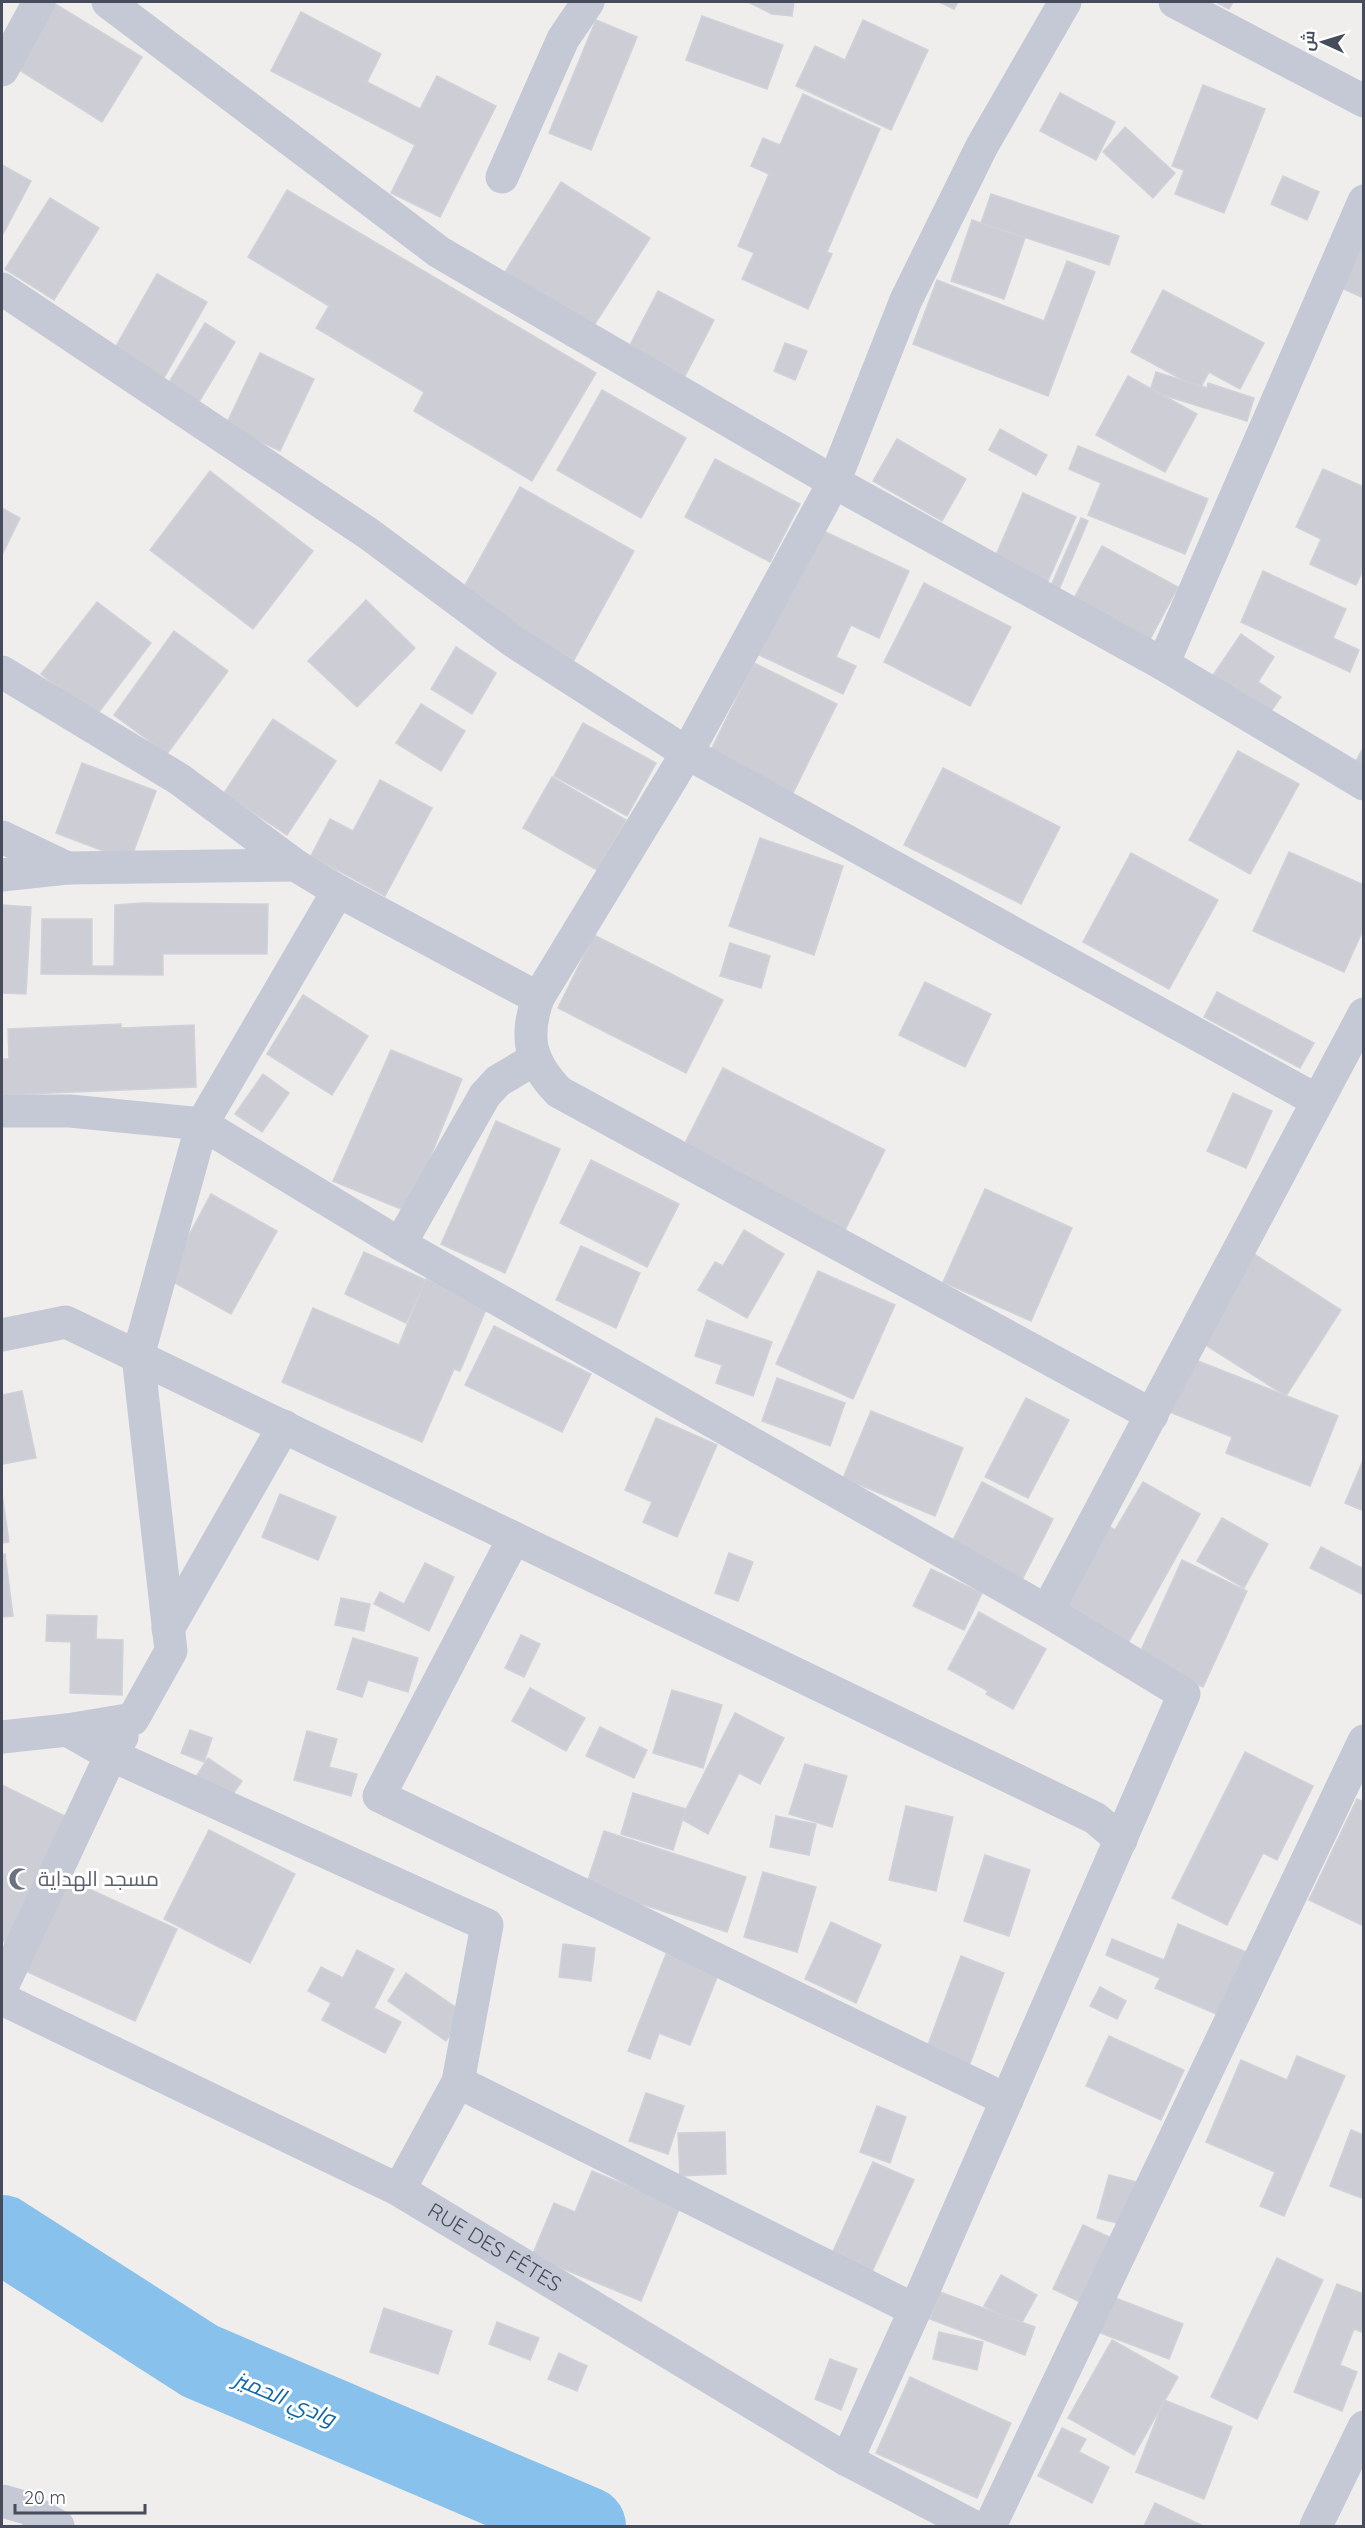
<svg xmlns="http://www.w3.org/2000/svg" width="1365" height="2528" font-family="Quicksand,Cairo,sans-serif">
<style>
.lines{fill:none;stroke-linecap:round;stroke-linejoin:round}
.river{stroke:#88c2ec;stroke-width:78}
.building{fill:#cdced5;stroke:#d1d2d9;stroke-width:1.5}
.minor{stroke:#c4c9d5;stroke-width:33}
.labels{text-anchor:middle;stroke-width:6;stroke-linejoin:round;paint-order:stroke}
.worship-label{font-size:21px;fill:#5b616d;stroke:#fff;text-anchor:start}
.street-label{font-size:21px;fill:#464c5b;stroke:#fff}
.water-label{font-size:22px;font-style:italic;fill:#0c67a8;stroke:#fff}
</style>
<rect width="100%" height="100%" fill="#f0eeed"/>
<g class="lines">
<polyline class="river" points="2,2234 200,2361 587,2526"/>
</g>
<g class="building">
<polygon points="52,2 142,57 102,122 13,66"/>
<polygon points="748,2 794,2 792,16 772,14"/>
<polygon points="939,2 958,2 954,9"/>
<polygon points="1216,2 1233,2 1229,9"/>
<polygon points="301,12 381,54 367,82 420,109 437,76 496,106 440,217 391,193 415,145 271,71"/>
<polygon points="702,16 783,45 767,89 686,60"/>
<polygon points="596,20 637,37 591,150 549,133"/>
<polygon points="863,20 928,50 891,130 796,86 815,46 845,60"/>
<polygon points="1203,85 1265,109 1224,213 1175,194 1184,170 1172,166"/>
<polygon points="1060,93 1115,122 1096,160 1040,131"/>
<polygon points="803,94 880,129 827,252 832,254 808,309 742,279 754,253 738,246 769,174 751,166 763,138 780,145"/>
<polygon points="1125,127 1175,173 1153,198 1103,152"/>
<polygon points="2,165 31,181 2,236"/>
<polygon points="1283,176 1319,192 1307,220 1271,204"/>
<polygon points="561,182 650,238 593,327 505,272"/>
<polygon points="287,190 596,373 532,481 414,411 424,392 316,328 329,306 248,257"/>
<polygon points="991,194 1119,236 1109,265 981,223"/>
<polygon points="50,198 99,228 54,300 5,269"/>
<polygon points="972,220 1025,238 1004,299 951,281"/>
<polygon points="1364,221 1364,298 1337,286"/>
<polygon points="1067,261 1095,272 1048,396 913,344 937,280 1044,321"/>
<polygon points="157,274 207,302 161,383 111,355"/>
<polygon points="1163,290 1264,343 1240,389 1209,372 1200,389 1131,352"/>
<polygon points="658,291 714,320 684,378 628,349"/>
<polygon points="205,323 235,342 199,402 168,384"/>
<polygon points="785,343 807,351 795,380 774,371"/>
<polygon points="260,353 314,379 280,451 226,425"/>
<polygon points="1156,372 1207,388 1208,383 1254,398 1247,421 1150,391"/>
<polygon points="1128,376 1197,414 1165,472 1096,435"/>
<polygon points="602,390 686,438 641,518 557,470"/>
<polygon points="1000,429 1047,455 1036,475 989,450"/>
<polygon points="897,439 966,479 942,521 873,481"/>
<polygon points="1078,446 1208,499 1185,554 1088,515 1101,483 1069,469"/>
<polygon points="715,459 800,504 770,562 685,517"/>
<polygon points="1323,469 1364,487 1364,568 1356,585 1310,564 1321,539 1296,527"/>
<polygon points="210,471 313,551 253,629 150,550"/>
<polygon points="520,487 634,551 574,660 459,596"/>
<polygon points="1023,493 1076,517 1045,588 992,564"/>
<polygon points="2,508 20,518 2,555"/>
<polygon points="1081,518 1088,521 1058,592 1050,588"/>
<polygon points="817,528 909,571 879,638 851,625 836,657 856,666 843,694 759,655"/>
<polygon points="1102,546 1178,587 1147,645 1071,604"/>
<polygon points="1263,571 1346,609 1333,638 1359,650 1350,672 1241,622"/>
<polygon points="924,583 1011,627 970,706 884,662"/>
<polygon points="366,600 415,648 357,707 308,661"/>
<polygon points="97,602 151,643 96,716 41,674"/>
<polygon points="174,631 228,671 167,754 114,715"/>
<polygon points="1241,634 1274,657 1258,682 1281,697 1267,717 1211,678"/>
<polygon points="456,647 496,673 472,714 431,689"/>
<polygon points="754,663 837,704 792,795 709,754"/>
<polygon points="421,704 465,731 441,771 396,743"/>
<polygon points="273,719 336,761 287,835 224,793"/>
<polygon points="583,723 656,763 627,816 554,776"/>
<polygon points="1364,746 1364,765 1356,761"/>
<polygon points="1238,751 1299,784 1250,874 1189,840"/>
<polygon points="82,763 156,791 130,861 56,833"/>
<polygon points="943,768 1060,827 1021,904 904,845"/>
<polygon points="552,777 626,820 597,870 523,828"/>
<polygon points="380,780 432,808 385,896 311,856 330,819 353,831"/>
<polygon points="760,838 843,866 814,955 729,926"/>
<polygon points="1289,852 1364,885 1364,928 1344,972 1253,931"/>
<polygon points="1131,853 1218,900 1169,989 1083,942"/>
<polygon points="143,903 268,904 267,954 163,954 163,975 41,974 42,919 92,919 92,966 114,966 115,905"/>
<polygon points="2,905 31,907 26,994 2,993"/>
<polygon points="594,935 723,1000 686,1073 558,1008"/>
<polygon points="730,943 770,956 761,988 720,976"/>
<polygon points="925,982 991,1014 965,1067 899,1035"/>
<polygon points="1217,992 1314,1043 1300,1068 1204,1017"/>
<polygon points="303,995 368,1036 332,1095 267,1054"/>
<polygon points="121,1024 121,1028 194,1025 196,1087 2,1095 2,1059 9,1059 8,1029"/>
<polygon points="391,1050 462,1079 408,1212 333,1181"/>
<polygon points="723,1068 885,1150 841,1238 679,1155"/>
<polygon points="263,1074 289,1093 262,1132 235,1114"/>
<polygon points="1233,1093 1272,1111 1246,1168 1207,1151"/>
<polygon points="496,1121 560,1149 505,1273 441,1244"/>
<polygon points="591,1160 679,1204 647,1267 560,1223"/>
<polygon points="985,1189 1072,1228 1031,1321 943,1282"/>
<polygon points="211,1194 277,1231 231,1314 166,1278"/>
<polygon points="744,1230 784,1254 747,1318 698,1290 715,1262 723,1266"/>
<polygon points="581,1246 640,1273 616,1328 556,1300"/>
<polygon points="364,1252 426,1280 406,1323 345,1294"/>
<polygon points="1251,1252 1341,1310 1286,1396 1196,1339"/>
<polygon points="818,1271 895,1305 853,1399 776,1364"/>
<polygon points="426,1279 488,1305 460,1371 454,1369 422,1442 282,1382 313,1308 399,1345"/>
<polygon points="707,1320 772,1342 753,1396 716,1383 722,1365 695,1356"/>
<polygon points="494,1326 591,1374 562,1432 465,1385"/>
<polygon points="1193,1359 1338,1416 1310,1486 1226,1453 1232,1437 1162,1409"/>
<polygon points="777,1378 845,1403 830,1446 762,1421"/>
<polygon points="22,1391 36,1458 2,1464 2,1395"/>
<polygon points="1026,1398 1069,1420 1028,1498 985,1477"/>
<polygon points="871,1411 963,1448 935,1516 843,1478"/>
<polygon points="656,1418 717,1445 677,1537 643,1522 652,1502 625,1490"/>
<polygon points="1364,1458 1364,1511 1345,1503"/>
<polygon points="982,1482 1053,1519 1022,1580 951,1544"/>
<polygon points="1143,1482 1200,1514 1127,1645 1058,1606 1105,1524 1115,1530"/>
<polygon points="2,1493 9,1542 2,1543"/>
<polygon points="280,1494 336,1517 318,1560 262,1537"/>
<polygon points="1222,1518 1268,1544 1244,1588 1197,1561"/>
<polygon points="1321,1547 1364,1569 1362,1594 1310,1568"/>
<polygon points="729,1553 753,1562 738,1601 715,1593"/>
<polygon points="2,1554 5,1554 13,1616 2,1617"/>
<polygon points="1182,1560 1247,1591 1203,1687 1138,1657"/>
<polygon points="425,1563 454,1577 429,1631 374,1604 380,1592 404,1604"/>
<polygon points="931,1569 982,1593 964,1630 913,1606"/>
<polygon points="341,1598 370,1604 364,1631 335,1625"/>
<polygon points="979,1612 1046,1649 1013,1709 986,1694 988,1691 948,1669"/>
<polygon points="47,1615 97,1616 96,1639 123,1640 122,1695 70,1693 71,1642 46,1641"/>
<polygon points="521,1635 540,1644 524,1677 505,1668"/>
<polygon points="353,1638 418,1658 408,1692 368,1680 362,1697 337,1689"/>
<polygon points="530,1688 585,1718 566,1751 512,1721"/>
<polygon points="672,1690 722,1705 703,1768 653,1753"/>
<polygon points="735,1713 784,1738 760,1784 739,1773 708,1834 681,1819"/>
<polygon points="600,1727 647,1750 634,1778 586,1756"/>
<polygon points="190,1730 212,1738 204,1762 181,1753"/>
<polygon points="307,1731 337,1739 329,1767 357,1774 351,1796 294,1780"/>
<polygon points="1245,1752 1313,1786 1277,1860 1263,1853 1227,1925 1172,1898"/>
<polygon points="208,1758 242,1781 225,1806 192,1783"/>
<polygon points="805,1764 847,1776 832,1827 789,1814"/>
<polygon points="2,1785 69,1818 8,1944 2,1941"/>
<polygon points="633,1793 686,1809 673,1850 621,1834"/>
<polygon points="1357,1799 1364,1802 1364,1926 1309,1900"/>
<polygon points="906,1806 953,1817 936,1891 889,1880"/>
<polygon points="776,1816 816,1824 809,1855 770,1847"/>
<polygon points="209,1830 295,1874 250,1963 164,1919"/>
<polygon points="604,1831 746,1877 727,1932 586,1886"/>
<polygon points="985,1855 1030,1870 1009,1936 964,1921"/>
<polygon points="763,1872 816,1887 797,1952 744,1937"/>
<polygon points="63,1877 177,1929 135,2021 21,1969"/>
<polygon points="831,1922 881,1945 856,2003 805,1979"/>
<polygon points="1178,1924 1246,1952 1221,2016 1155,1988 1160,1978 1106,1955 1112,1939 1164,1960"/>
<polygon points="563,1944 595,1948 591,1981 559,1977"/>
<polygon points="357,1950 394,1969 374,2008 401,2022 385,2053 322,2020 331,2003 308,1991 321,1967 343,1978"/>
<polygon points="666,1954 718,1975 690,2045 659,2033 650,2059 628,2051"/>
<polygon points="961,1956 1004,1973 969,2066 926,2050"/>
<polygon points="406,1973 464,2013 446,2041 388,2001"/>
<polygon points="1100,1987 1126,2001 1117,2019 1090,2006"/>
<polygon points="1109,2036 1184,2070 1161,2120 1086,2086"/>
<polygon points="1297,2056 1345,2076 1284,2216 1260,2206 1275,2172 1206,2142 1241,2060 1287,2080"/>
<polygon points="646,2093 684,2106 668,2154 629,2141"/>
<polygon points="877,2106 906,2117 890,2163 860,2152"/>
<polygon points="1351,2130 1364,2135 1364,2199 1330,2186"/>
<polygon points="725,2132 726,2174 680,2176 678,2133"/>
<polygon points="873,2162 914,2180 871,2274 831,2256"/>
<polygon points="592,2171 680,2207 641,2301 532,2256 554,2203 575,2212"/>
<polygon points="1109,2175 1141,2183 1129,2226 1097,2218"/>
<polygon points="1083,2225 1114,2239 1082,2303 1053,2289"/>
<polygon points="1277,2258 1323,2280 1257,2419 1211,2397"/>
<polygon points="1001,2275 1037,2295 1020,2326 984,2306"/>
<polygon points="1337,2284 1364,2294 1364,2333 1354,2329 1340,2365 1357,2372 1342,2411 1294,2392"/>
<polygon points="940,2292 1035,2327 1025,2355 930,2319"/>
<polygon points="1110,2296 1183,2324 1169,2359 1098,2332"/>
<polygon points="384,2308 452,2331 438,2374 370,2352"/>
<polygon points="497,2322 539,2338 530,2360 489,2344"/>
<polygon points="939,2332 983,2342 977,2370 933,2359"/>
<polygon points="1112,2340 1178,2377 1134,2455 1068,2418"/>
<polygon points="559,2353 587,2366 577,2391 548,2379"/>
<polygon points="830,2359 857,2369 841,2410 815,2399"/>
<polygon points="910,2377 1011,2423 977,2498 876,2453"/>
<polygon points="1164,2400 1232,2427 1204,2499 1136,2472"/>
<polygon points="1062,2428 1086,2439 1079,2452 1109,2467 1092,2503 1038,2476"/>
<polygon points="1155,2503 1203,2526 1144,2526"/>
</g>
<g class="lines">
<g class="minor">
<polyline points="108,2 439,252 834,482 1163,664"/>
<path d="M1065,2l-83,144 -76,154 -72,182 -147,271 -149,245c-14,40 -8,64 21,94l593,323"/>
<polyline points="1175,2 1364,101"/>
<polyline points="2,70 39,2"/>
<polyline points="502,177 563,39 588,2"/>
<polyline points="1364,201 1163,664 1364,784"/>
<polyline points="2,289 369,534 513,641 687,753 1316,1100"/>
<polyline points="2,672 179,779 295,865 338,891"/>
<polyline points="2,837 67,868"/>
<polyline points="2,875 67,868 295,865"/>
<polyline points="2,1111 70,1111 202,1124 400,1244 1047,1611"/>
<polyline points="400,1244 485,1095 498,1081 535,1059"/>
<polyline points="2,1335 66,1322 1095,1818 1121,1840"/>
<polyline points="514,1538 379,1796 1007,2100"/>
<polyline points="168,1629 284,1426"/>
<polyline points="67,1730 111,1755 487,1925 458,2082 399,2190"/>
<polyline points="2,1737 67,1730 133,1719 171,1651 138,1356 202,1124 338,891 538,998"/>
<polyline points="2,1987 111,1755 122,1737"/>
<path id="s1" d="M2,1999l397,191 448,270 126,66"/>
<polyline points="458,2082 915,2310"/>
<polyline points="847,2460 915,2310 1184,1694 1047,1611 1364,1014"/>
<polyline points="2,2501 27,2508 58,2526"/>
<polyline points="990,2526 1364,1741"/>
<polyline points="1316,2526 1364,2427"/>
</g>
</g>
<defs>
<g id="mosque-bare" transform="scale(1.8)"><path d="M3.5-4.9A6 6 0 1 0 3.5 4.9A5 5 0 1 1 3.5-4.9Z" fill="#6b7280" stroke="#fff" stroke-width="2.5" paint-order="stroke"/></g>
</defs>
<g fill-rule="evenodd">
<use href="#mosque-bare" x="20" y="1879"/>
</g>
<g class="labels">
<g class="worship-label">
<text x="38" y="1886">مسجد الهداية</text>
</g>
<g class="street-label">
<text dy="7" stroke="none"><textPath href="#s1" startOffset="552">RUE DES FÊTES</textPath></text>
</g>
<g class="water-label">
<text transform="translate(285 2398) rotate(23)" y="8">وادي الحميز</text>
</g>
</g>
<rect width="1365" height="2528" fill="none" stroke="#464c5b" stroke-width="6"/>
<g transform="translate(1323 42) rotate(274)" stroke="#ffffff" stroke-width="4.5" paint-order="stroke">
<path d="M0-4.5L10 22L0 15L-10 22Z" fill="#464c5b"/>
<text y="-9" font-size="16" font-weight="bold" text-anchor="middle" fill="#464c5b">ش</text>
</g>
<path d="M15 2504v9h130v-9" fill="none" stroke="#464c5b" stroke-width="3"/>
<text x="24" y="2504" font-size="18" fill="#464c5b" stroke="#ffffff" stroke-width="4.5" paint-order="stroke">20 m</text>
</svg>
